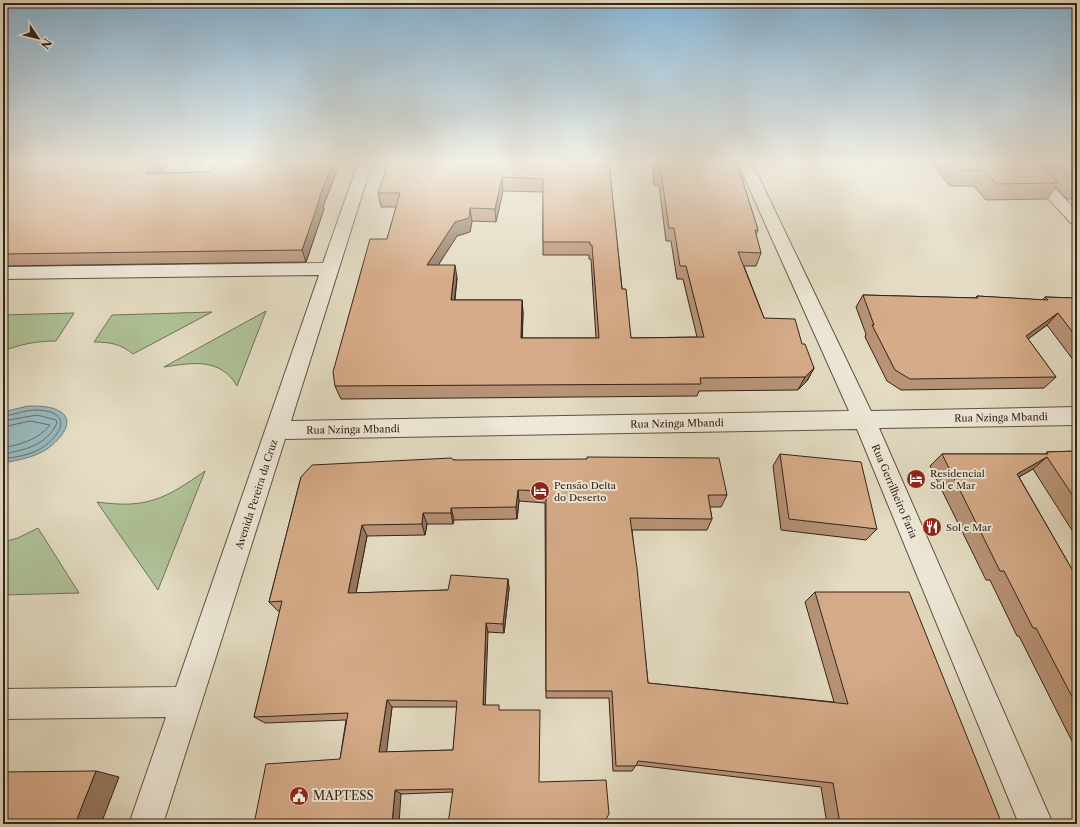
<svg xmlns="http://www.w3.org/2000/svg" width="1080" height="827" font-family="'Libre Caslon Text',serif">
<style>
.green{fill:#afc197;stroke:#727258}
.water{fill:#99b9bd;stroke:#717d7b}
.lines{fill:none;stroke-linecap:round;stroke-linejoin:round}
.shore{stroke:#666e6b;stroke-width:1}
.minor-casing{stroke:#605143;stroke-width:2}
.minor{fill:#ede8d7;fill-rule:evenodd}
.wall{fill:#b89376;stroke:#342319;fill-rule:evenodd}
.shaded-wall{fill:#967860;stroke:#342319}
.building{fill:#d6ab89;stroke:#342319;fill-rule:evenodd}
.labels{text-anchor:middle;stroke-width:4;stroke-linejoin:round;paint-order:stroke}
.street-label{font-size:10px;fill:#342319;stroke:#ede8d7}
.poi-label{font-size:10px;fill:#342319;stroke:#ede8d7;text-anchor:start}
.near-poi-label{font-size:12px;fill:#342319;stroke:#ede8d7;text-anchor:start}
</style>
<rect width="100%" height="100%" fill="#e3dbc2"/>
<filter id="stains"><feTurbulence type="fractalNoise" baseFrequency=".005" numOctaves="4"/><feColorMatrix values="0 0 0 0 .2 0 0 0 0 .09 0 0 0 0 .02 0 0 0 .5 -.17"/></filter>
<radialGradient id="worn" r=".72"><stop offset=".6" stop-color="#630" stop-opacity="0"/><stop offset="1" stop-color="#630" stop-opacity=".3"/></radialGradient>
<g class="green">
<path d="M266,311l-29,75c-17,-29 -45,-23 -73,-19z"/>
<path d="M212,312l-79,42c-12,-10 -23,-12 -39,-12l18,-27z"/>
<path d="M74,313l-18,28c-19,0 -35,3 -53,10v-36z"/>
<path d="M205,471l-47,119 -61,-88c50,7 68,-3 108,-31z"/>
<polygon points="38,528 79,593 3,595 3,542 18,538"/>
</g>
<path class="water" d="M28,406c11,0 24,0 33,6 16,11 -5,31 -14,37 -14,9 -29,11 -44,14v-51z"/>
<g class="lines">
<g class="shore">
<path d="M3,416c11,-1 22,-6 33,-6 41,1 24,29 0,41 -10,5 -22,6 -33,8"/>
<path d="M3,421l34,-6 19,5 1,3c-10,22 -32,27 -54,31"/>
<path d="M3,427l27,-6 20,4c-12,15 -29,19 -47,23"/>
</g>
<g class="minor-casing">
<g id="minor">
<polygon points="188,163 202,163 192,180 187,182 182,180 179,177"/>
<polygon points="358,163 372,163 291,421 849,411 738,163 752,163 871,411 1077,407 1077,425 879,428 1053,824 1019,824 857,429 285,439 163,824 129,824 166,717 3,719 3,689 176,687 319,275 3,279 3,267 323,263"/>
<polygon points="1015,163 1030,163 1077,211 1077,225 1071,223"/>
</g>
</g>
<use href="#minor" class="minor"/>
</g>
<g class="wall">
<polygon points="3,163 169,163 161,173 210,172 215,163 340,163 323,207 324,209 306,262 3,266"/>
<path d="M609,163l13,126 9,49 66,-1 -14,-58h-6l-6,-38h-5l-7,-56h-5l-2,-22h85l21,67 -2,5 5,18 -5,13h-12l20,52 38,26 12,24 -7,13 -9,9 -99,1 -2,5 -356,3 -6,-13 52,-147 9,-32h-15l-3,-14zM503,191l40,1v63h46v4h2l5,79h-74l1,-25 -1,-13h-67l2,-22 -19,-13 19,-29 13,-4 2,-11 24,1z"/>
<polygon points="931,163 1077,163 1077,199 1067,199 1056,187 1047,199 986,200 974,186 950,186"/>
<polygon points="863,295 975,298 977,296 1042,300 1045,297 1077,298 1077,365 1047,325 1028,339 1056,377 1044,388 901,390 887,381 865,337 866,334 856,307"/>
<polygon points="1077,451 1077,538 1033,469 1019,477 1077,578 1077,751 1019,636 1017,636 990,580 986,580 930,466 942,454 1045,454 1047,452"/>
<polygon points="780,454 877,529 866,540 781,530 773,466"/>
<path d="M454,460l273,35 -6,12h-11l2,12 -5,11h-75l16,153 186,19 -29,-100 10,-10 187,232h-175l-6,-37 -185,-22 -4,6h-19l-4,-73h-63l-1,-195 -26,-2 -2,18 -63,1 -1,4h-26l-2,11 -58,1 -11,57 92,-3 60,-11 1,10 -5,44 -16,-1 -35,160 -52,2 -61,-35 6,-39 -81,3 -11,-6 26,-106h-2l-9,-9 32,-125zM392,707h65l-4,43 -67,2z"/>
</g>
<g class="shaded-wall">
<polygon points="154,163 169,163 152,185 145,174"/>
<polygon points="333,163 340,163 323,207 324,209 306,262 302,250 319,198"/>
<polygon points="502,177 503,191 496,222 495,209"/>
<polygon points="470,208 472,221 470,232 457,236 430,278 427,265 455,222"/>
<polygon points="455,265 457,278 453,313 451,300"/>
<polygon points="522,300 523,313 522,351 521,338"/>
<polygon points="1058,313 1047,325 1016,348 1026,336"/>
<polygon points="814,368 807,381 798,390 805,377"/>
<polygon points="1047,457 1033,469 1003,486 1017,474"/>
<polygon points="518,490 519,501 517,519 516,507"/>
<polygon points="451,508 454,520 453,524 451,513"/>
<polygon points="423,513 427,524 425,535 422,524"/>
<polygon points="362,525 367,536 354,603 348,593"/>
<polygon points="508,579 509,589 504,633 503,624"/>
<polygon points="486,623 488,632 485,712 483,705"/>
<polygon points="387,700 392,707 386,757 379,752"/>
<polygon points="96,771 119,777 101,824 75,824"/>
<polygon points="395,790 401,794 399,824 392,824"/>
</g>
<g class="building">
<polygon points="3,163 154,163 145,174 210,172 215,163 333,163 319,198 320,198 302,250 3,254"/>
<path d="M388,163h221l13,126h4l5,49 73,-1 -18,-71h-6l-6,-38h-5l-8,-56h-5l-1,-9h82l21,67h-3l6,23 -23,-1 26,66 31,1 7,25h3l9,24 -9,9 -105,1 1,6 -366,2 -2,-14 37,-133h17l13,-46h-22zM502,177l41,2v63h47v3h2l7,93h-78l1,-38h-71l4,-35h-28l28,-43 14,-4 1,-10 25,1z"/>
<polygon points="953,163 1039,163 1058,183 997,184 984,170 959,170"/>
<polygon points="1058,163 1077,163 1077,181"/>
<polygon points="863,295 978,298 977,296 1048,300 1045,297 1077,298 1077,338 1058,313 1026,336 1056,377 910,379 895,370 872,325 874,325"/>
<polygon points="1077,451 1077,502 1047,457 1017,474 1077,578 1077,706 1036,628 1033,628 1004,571 1000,571 942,454 1048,454 1047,452"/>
<polygon points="780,454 861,462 877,529 789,519"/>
<path d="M587,457l132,1 8,37h-19l4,24 -82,-1 7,50 11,115 200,21 -33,-112h94l93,232h-162l-7,-41 -195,-22 -2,5h-20l-4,-75h-66v-200l-28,-1 -2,17 -65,1v5h-28l-1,11 -60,1 -14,68 100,-3 3,-15 57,4 -5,45 -17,-1 -3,82h16v5h41l-1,72 67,-2 3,34 -6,10h-155l5,-35 -58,1 -3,34h-138l12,-60 74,-5 8,-46 -94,4 28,-116 -13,1 32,-125 11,-12 139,-7 3,2 133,-1zM387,700l70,1 -4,49 -74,2z"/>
<polygon points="96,771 75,824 3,824 3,772"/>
</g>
<linearGradient id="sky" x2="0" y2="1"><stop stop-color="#88b6d7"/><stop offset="0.58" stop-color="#f2efe4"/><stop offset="1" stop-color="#f2efe4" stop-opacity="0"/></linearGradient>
<rect width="1080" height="279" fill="url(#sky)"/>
<defs>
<g id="hotel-disc" transform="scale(1)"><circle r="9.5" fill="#8f2418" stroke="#ede8d7"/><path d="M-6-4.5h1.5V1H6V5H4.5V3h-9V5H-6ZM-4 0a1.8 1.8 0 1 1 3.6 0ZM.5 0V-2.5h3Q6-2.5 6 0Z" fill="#fff"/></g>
<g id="restaurant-disc" transform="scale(1)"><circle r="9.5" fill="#8f2418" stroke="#ede8d7"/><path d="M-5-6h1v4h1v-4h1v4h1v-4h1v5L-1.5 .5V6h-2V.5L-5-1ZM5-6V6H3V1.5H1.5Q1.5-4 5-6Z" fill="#fff"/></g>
<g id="civic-disc" transform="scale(1)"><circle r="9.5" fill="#8f2418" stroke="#ede8d7"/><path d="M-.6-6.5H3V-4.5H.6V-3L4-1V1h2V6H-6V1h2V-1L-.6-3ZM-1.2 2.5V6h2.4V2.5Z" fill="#fff"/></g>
</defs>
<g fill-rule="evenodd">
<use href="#hotel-disc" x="916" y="479"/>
<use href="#hotel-disc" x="540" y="491"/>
<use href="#restaurant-disc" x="932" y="527"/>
<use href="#civic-disc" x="299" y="796"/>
</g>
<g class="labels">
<g class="street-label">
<text transform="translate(1001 417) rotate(-1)" y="4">Rua Nzinga Mbandi</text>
<text transform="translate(677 423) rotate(-1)" y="4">Rua Nzinga Mbandi</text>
<text transform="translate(353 429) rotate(-1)" y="4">Rua Nzinga Mbandi</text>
<text transform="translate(895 491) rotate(67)" y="4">Rua Gerrilheiro Faria</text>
<text transform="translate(256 494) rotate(-72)" y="4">Avenida Pereira da Cruz</text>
</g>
<g class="poi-label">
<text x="930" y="477">Residencial<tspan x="930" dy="12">Sol e Mar</tspan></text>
<text x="554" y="489">Pensão Delta<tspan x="554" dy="12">do Deserto</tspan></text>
<text x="946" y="531">Sol e Mar</text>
</g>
<g class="near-poi-label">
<text x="313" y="800">MAPTESS</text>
</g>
</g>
<rect width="1080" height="827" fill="none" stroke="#e3dbc2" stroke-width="16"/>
<rect x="4" y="4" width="1072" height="819" fill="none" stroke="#342319" stroke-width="2"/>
<rect x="8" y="8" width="1064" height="811" fill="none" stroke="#342319"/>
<g transform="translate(38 38) rotate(125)" stroke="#ede8d7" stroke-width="3" paint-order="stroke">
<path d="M0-3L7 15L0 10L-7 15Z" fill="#342319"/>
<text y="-6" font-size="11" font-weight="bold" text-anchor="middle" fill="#342319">N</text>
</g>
<rect width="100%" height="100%" filter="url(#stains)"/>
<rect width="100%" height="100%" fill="url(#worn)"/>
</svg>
